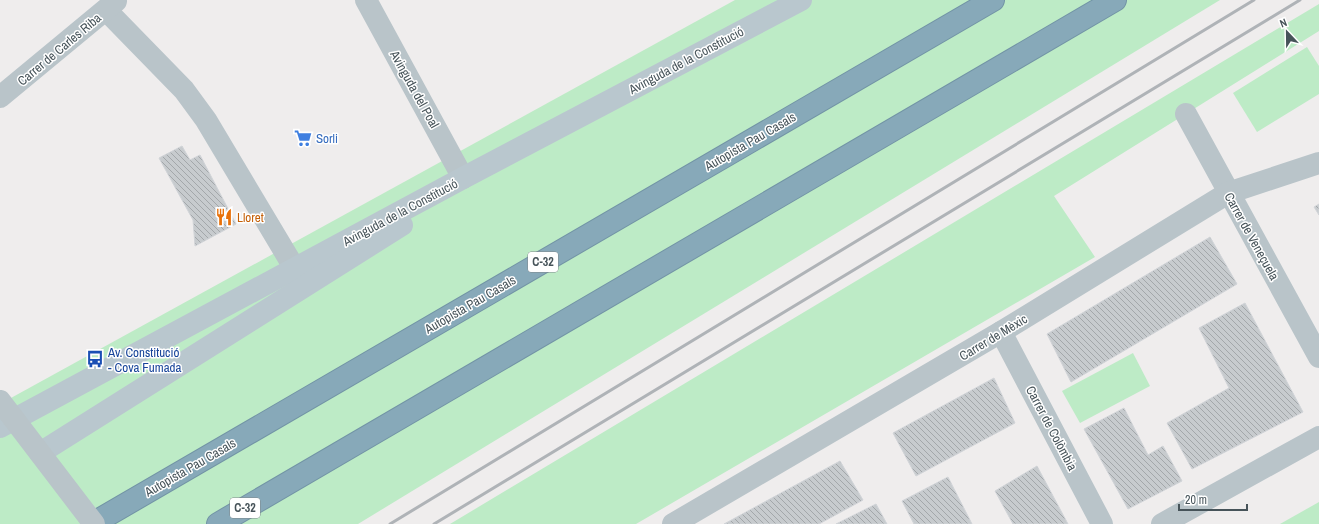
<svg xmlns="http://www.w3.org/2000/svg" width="1319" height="524" font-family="'Archivo Narrow',sans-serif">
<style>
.green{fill:#bdebc6}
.building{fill:url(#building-back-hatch);stroke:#d1d4d8}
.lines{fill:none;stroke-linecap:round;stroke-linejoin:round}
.highway-casing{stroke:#7294a5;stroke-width:24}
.street{stroke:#b9c4c9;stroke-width:22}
.secondary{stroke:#b9c7ce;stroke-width:22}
.highway{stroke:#87a9b9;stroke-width:22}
.rail{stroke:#afb3b7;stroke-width:3}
.street-bridge{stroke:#b9c4c9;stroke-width:22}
.labels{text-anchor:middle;stroke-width:3;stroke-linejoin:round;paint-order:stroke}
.shield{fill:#fff;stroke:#7e878b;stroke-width:1}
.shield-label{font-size:12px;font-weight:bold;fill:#465359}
.street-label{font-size:13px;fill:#465359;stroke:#fff}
.shop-label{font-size:13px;fill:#366cbe;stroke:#fff;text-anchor:start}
.food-label{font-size:13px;fill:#c56008;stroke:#fff;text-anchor:start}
.transit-label{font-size:13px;fill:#164399;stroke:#fff;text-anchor:start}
</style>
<defs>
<pattern id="building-back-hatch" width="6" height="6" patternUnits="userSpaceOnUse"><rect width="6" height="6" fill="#c7cbce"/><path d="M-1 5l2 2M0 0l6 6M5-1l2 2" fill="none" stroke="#a3a7aa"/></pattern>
</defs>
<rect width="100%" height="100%" fill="#efeded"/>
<g class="green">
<polygon points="735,0 1220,0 358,524 0,524 0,404"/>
<polygon points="1319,4 1319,31 1054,196 1095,257 636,524 450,524"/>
<polygon points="1307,47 1319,66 1319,94 1257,132 1233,93"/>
<polygon points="1133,353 1150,386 1080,423 1062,391"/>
<polygon points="1319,502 1319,524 1280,524"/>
</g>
<g class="building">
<polygon points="182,146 190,160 200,155 236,224 195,246 193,220 159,158"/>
<polygon points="1319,204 1319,215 1314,207"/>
<polygon points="1210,237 1237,284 1071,382 1047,334"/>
<polygon points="1245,303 1303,412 1192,469 1167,423 1229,388 1199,328"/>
<polygon points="994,378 1015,423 916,476 893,433"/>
<polygon points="1124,408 1148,455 1163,446 1182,481 1128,509 1084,429"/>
<polygon points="840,461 863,500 819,524 724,524"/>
<polygon points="1037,466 1068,524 1013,524 995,491"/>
<polygon points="948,477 972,524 914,524 902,501"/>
<polygon points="876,504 887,524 836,524"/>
</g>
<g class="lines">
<g class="highway-casing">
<g id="highway">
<polyline points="92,524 993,0"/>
<polyline points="218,524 1115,0"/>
</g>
</g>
<g class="street">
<polyline points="366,0 463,178"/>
<polyline points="106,10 184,90 206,120 295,269"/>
<polyline points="0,97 116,1"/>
<polyline points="1186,114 1319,357"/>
<polyline points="1001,332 1102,524"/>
<polyline points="673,524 1001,332 1228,193 1319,163"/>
<polyline points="1162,524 1319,437"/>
</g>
<g class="secondary">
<polyline points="0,427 463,178 801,0"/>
<polyline points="40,453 402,225"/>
</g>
<use href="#highway" class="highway"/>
<g class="rail">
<polyline points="390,524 1254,0"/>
<polyline points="434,524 1300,0"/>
</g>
<polyline class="street-bridge" points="0,401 94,524"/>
</g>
<defs>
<g id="supermarket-bare" transform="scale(1.38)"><path d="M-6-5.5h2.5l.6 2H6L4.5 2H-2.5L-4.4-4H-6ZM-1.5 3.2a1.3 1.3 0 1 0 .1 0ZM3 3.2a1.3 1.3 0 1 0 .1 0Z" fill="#3f7fe0" stroke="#fff" stroke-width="2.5" paint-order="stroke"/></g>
<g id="restaurant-bare" transform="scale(1.38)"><path d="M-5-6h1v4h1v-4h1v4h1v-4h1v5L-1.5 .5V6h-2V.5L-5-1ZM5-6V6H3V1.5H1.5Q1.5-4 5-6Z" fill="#e8710a" stroke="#fff" stroke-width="2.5" paint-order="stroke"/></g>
<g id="bus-bare" transform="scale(1.38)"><path d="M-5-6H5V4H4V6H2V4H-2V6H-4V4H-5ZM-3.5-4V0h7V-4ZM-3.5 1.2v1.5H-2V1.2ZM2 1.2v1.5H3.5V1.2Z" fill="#1a4fb4" stroke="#fff" stroke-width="2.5" paint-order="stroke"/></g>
</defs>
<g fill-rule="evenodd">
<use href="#supermarket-bare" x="303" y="138"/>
<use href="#restaurant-bare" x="224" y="217"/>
<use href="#bus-bare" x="95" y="359"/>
</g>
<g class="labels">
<g class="shield">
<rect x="528" y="252" width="30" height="20" rx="3"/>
<rect x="230" y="498" width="30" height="20" rx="3"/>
</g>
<g class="shield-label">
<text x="543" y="266">C-32</text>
<text x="245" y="512">C-32</text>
</g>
<g class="street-label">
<text transform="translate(59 49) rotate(-40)" y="5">Carrer de Carles Riba</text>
<text transform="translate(686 60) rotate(-28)" y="5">Avinguda de la Constitució</text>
<text transform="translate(415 89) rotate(61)" y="5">Avinguda del Poal</text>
<text transform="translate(750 141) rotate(-30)" y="5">Autopista Pau Casals</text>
<text transform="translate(400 212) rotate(-28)" y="5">Avinguda de la Constitució</text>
<text transform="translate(1252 236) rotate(61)" y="5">Carrer de Veneçuela</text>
<text transform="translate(470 304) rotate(-30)" y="5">Autopista Pau Casals</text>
<text transform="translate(993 337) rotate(-31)" y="5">Carrer de Mèxic</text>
<text transform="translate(1052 428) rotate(62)" y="5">Carrer de Colòmbia</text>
<text transform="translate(190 467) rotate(-30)" y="5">Autopista Pau Casals</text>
</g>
<g class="shop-label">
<text x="316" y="143">Sorli</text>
</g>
<g class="food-label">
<text x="237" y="222">Lloret</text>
</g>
<g class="transit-label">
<text x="108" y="357">Av. Constitució<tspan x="108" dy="15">- Cova Fumada</tspan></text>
</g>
</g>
<g transform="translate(1287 32) rotate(338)" stroke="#ffffff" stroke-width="3" paint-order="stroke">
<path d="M0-3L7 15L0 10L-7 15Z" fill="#465359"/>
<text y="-6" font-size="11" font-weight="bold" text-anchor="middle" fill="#465359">N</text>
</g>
<path d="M1179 504v6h68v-6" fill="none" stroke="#465359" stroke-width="2"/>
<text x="1185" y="504" font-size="12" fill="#465359" stroke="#ffffff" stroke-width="3" paint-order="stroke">20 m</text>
</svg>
